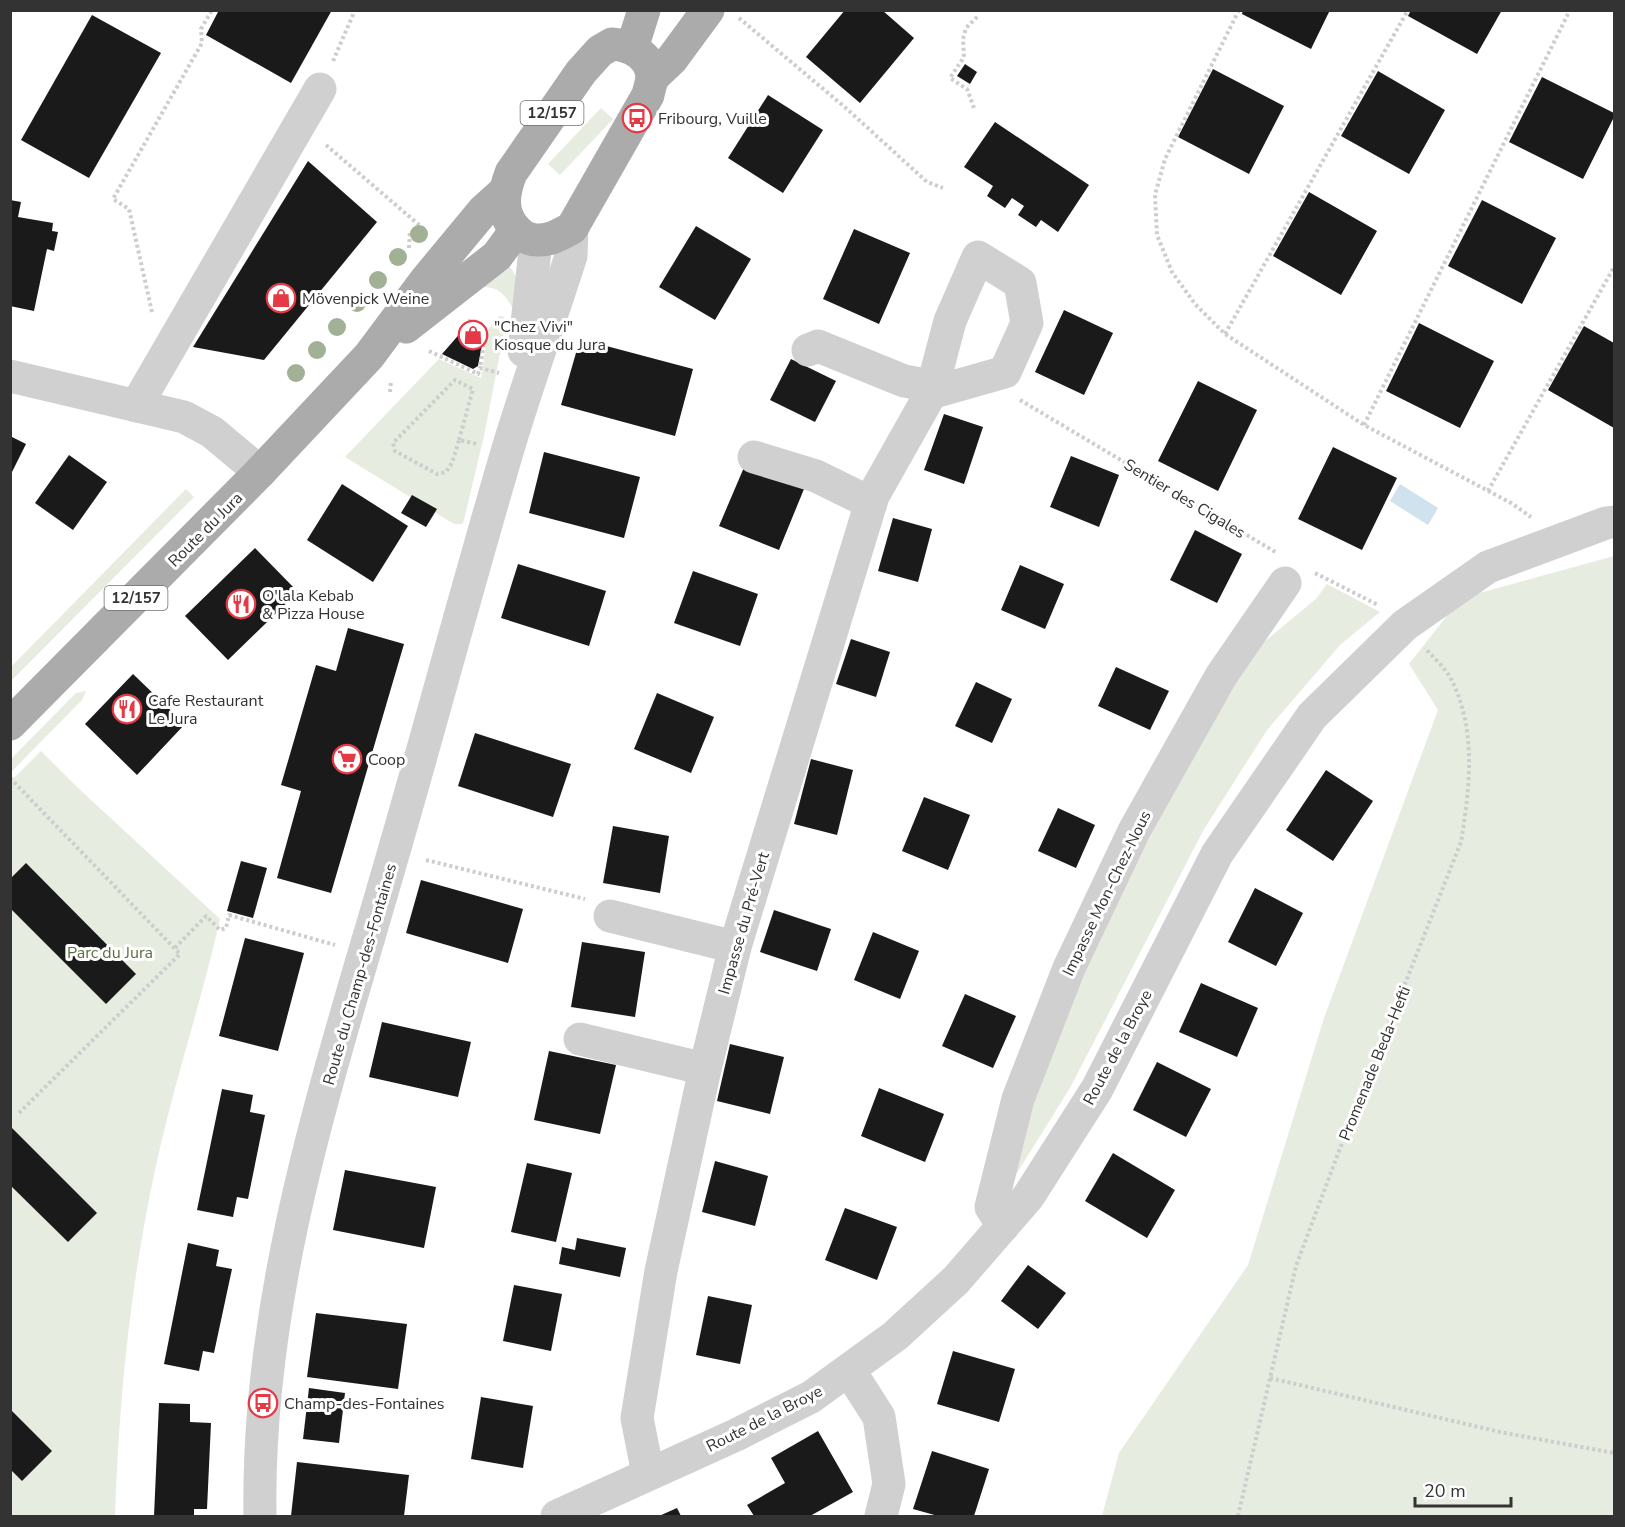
<svg xmlns="http://www.w3.org/2000/svg" width="1625" height="1527" font-family="'Nunito Sans',sans-serif">
<style>
.green{fill:#e6ecdf}
.water{fill:#cfe2ee}
.building{fill:#1a1a1a}
.lines{fill:none;stroke-linecap:round;stroke-linejoin:round}
.path{stroke:#cdcdcd;stroke-width:4;stroke-dasharray:3 3;stroke-linecap:butt}
.minor{stroke:#d0d0d0;stroke-width:33}
.major{stroke:#ababab;stroke-width:33}
.tree{fill:#a2b095}
.labels{text-anchor:middle;stroke-width:6;stroke-linejoin:round;paint-order:stroke}
.shield{fill:#fff;stroke:#707070;stroke-width:1.5}
.shield-label{font-size:15px;font-weight:bold;fill:#333}
.poi-label{font-size:16px;fill:#333;stroke:#fff;text-anchor:start}
.street-label{font-size:16px;fill:#333;stroke:#fff}
.park-label{font-size:16px;fill:#56703f;stroke:#fff}
</style>
<rect width="100%" height="100%" fill="#fff"/>
<g class="green">
<polygon points="601,108 613,119 560,175 548,164"/>
<path d="M504,266l6,1c11,13 7,30 5,46 -8,-16 -15,-27 -34,-26z"/>
<polygon points="499,316 503,316 506,322 484,436 463,524 454,524 345,457 439,359 481,378 488,330"/>
<polygon points="186,489 194,497 11,681 11,667"/>
<polygon points="1614,556 1614,1516 1102,1516 1119,1453 1248,1265 1324,1018 1438,710 1409,664 1461,598"/>
<polygon points="1327,584 1380,612 1340,645 1267,730 1203,831 1070,1088 1017,1173 1012,1175 1029,1102 1078,973 1237,670 1264,642 1316,599"/>
<polygon points="86,691 82,700 11,772 11,759 76,693"/>
<path d="M41,751l37,37 142,131c-18,81 -45,160 -63,242 -26,117 -38,235 -42,355h-104l-1,-734z"/>
</g>
<polygon class="water" points="1400,484 1438,508 1428,525 1390,501"/>
<g class="building">
<polygon points="219,10 332,10 291,83 206,35"/>
<polygon points="845,10 882,10 914,38 860,103 806,57"/>
<polygon points="1243,10 1330,10 1311,49 1242,14"/>
<polygon points="1411,10 1502,10 1477,54 1408,16"/>
<polygon points="92,15 161,53 89,178 21,140"/>
<polygon points="965,64 977,72 970,84 957,76"/>
<polygon points="1213,69 1284,106 1249,174 1178,137"/>
<polygon points="1378,71 1445,110 1409,174 1341,136"/>
<polygon points="1542,77 1614,113 1614,117 1583,179 1509,142"/>
<polygon points="768,95 823,130 783,193 728,158"/>
<polygon points="995,122 1089,185 1058,232 1041,220 1036,227 1018,215 1024,206 1012,198 1005,208 987,196 993,186 964,167"/>
<polygon points="308,161 377,222 264,360 193,347"/>
<polygon points="1309,192 1377,231 1341,295 1273,256"/>
<polygon points="10,200 21,202 18,217 53,223 52,231 58,232 54,251 47,249 34,311 10,306"/>
<polygon points="1482,200 1556,238 1522,304 1448,266"/>
<polygon points="696,226 751,259 715,320 659,287"/>
<polygon points="854,229 910,253 879,324 823,299"/>
<polygon points="1064,310 1113,333 1084,395 1035,372"/>
<polygon points="1419,323 1494,361 1460,428 1386,391"/>
<polygon points="1584,326 1614,343 1614,428 1548,390"/>
<polygon points="469,328 479,331 483,340 478,366 473,369 442,354 463,330"/>
<polygon points="580,339 693,369 675,436 561,405"/>
<polygon points="791,359 836,381 815,422 770,400"/>
<polygon points="1198,381 1257,410 1218,491 1158,461"/>
<polygon points="944,414 983,427 964,484 924,470"/>
<polygon points="10,436 26,444 10,476"/>
<polygon points="1333,447 1397,478 1362,550 1298,519"/>
<polygon points="544,452 640,477 624,538 529,513"/>
<polygon points="69,455 107,482 73,530 35,503"/>
<polygon points="1071,456 1119,475 1099,527 1050,507"/>
<polygon points="745,465 804,489 779,550 719,526"/>
<polygon points="342,484 408,526 373,582 307,540"/>
<polygon points="412,495 437,509 426,527 401,513"/>
<polygon points="893,518 932,529 918,582 878,571"/>
<polygon points="1195,530 1242,554 1217,603 1170,580"/>
<polygon points="255,548 298,592 228,660 185,616"/>
<polygon points="518,564 606,591 589,646 501,618"/>
<polygon points="1020,565 1064,584 1045,629 1001,610"/>
<polygon points="693,571 758,594 740,646 674,623"/>
<polygon points="348,628 404,644 331,893 277,878 301,791 281,785 316,665 336,671"/>
<polygon points="851,639 890,652 876,697 836,684"/>
<polygon points="1116,667 1169,691 1150,730 1098,706"/>
<polygon points="133,674 185,724 137,775 85,724"/>
<polygon points="976,682 1012,699 992,743 955,726"/>
<polygon points="657,693 714,717 691,773 634,749"/>
<polygon points="475,733 571,764 553,817 458,786"/>
<polygon points="811,759 853,770 837,835 794,824"/>
<polygon points="1326,770 1373,801 1333,861 1286,830"/>
<polygon points="924,797 970,815 948,870 902,851"/>
<polygon points="1058,808 1095,825 1076,868 1038,851"/>
<polygon points="613,826 669,836 660,893 603,883"/>
<polygon points="241,861 267,868 253,918 227,911"/>
<polygon points="26,863 136,974 106,1004 10,908 10,879"/>
<polygon points="421,880 523,909 508,963 406,933"/>
<polygon points="1255,888 1303,913 1276,966 1228,942"/>
<polygon points="774,910 831,929 817,971 760,952"/>
<polygon points="873,932 919,951 900,999 854,980"/>
<polygon points="245,938 304,953 278,1051 219,1036"/>
<polygon points="582,942 645,952 635,1017 571,1007"/>
<polygon points="1201,983 1258,1008 1237,1057 1179,1032"/>
<polygon points="965,994 1016,1016 993,1068 942,1046"/>
<polygon points="382,1022 471,1042 458,1097 369,1077"/>
<polygon points="730,1044 784,1057 770,1114 717,1101"/>
<polygon points="549,1051 616,1065 600,1134 534,1120"/>
<polygon points="1157,1062 1211,1089 1186,1137 1133,1110"/>
<polygon points="879,1088 944,1114 925,1162 861,1136"/>
<polygon points="222,1089 253,1095 250,1112 265,1115 248,1199 237,1197 233,1217 197,1210"/>
<polygon points="10,1126 97,1213 68,1242 10,1185"/>
<polygon points="1113,1153 1175,1190 1147,1238 1085,1201"/>
<polygon points="715,1161 768,1176 755,1226 702,1212"/>
<polygon points="527,1163 572,1173 556,1242 511,1232"/>
<polygon points="345,1170 436,1187 424,1248 333,1230"/>
<polygon points="845,1208 897,1227 877,1280 825,1260"/>
<polygon points="577,1238 626,1248 620,1277 559,1264 562,1247 575,1250"/>
<polygon points="188,1243 219,1250 216,1266 232,1269 214,1353 203,1351 199,1371 164,1364"/>
<polygon points="1028,1265 1066,1293 1038,1329 1001,1301"/>
<polygon points="514,1285 562,1294 551,1351 503,1341"/>
<polygon points="708,1296 752,1305 740,1364 696,1355"/>
<polygon points="316,1313 407,1324 398,1389 307,1377"/>
<polygon points="953,1351 1015,1369 999,1422 937,1404"/>
<polygon points="309,1388 345,1393 339,1443 303,1439"/>
<polygon points="481,1397 533,1406 523,1468 471,1459"/>
<polygon points="159,1403 190,1404 190,1422 211,1423 207,1509 194,1509 194,1516 154,1516"/>
<polygon points="10,1409 52,1451 22,1481 10,1469"/>
<polygon points="818,1431 853,1492 810,1516 754,1516 747,1505 785,1483 771,1458"/>
<polygon points="932,1451 989,1469 974,1516 938,1516 913,1509"/>
<polygon points="297,1462 409,1475 404,1516 291,1516"/>
<polygon points="677,1508 681,1516 659,1516"/>
</g>
<g class="lines">
<g class="path">
<polyline points="1239,10 1165,159 1155,195 1157,235 1172,272 1195,304 1225,334 1364,425 1511,503 1531,517"/>
<polyline points="739,18 847,109 927,182 943,188"/>
<polyline points="333,61 355,10"/>
<polyline points="974,108 967,89 950,78 964,57 963,39 966,28 979,15"/>
<polyline points="326,145 425,230"/>
<polyline points="409,248 410,230"/>
<polyline points="152,312 129,209 113,199 202,43 201,29 212,10"/>
<polyline points="468,321 479,322 486,330 480,368"/>
<polyline points="1225,334 1408,10"/>
<polyline points="429,351 478,374 480,368 499,373"/>
<polyline points="390,392 391,381"/>
<polyline points="1020,400 1277,553"/>
<polyline points="1364,425 1570,10"/>
<polyline points="459,440 473,389 455,380 393,443 395,451 437,474 446,472 452,463 459,440 477,444"/>
<polyline points="1488,491 1614,267"/>
<polyline points="1315,573 1378,605"/>
<polyline points="10,778 180,954 19,1113"/>
<polyline points="426,860 585,899"/>
<polyline points="175,948 206,916 220,930 226,928 229,915 335,945"/>
<polyline points="1270,1378 1500,1432 1614,1453"/>
<path d="M1238,1516l58,-250 43,-115 122,-309c9,-55 16,-114 -11,-165 -6,-10 -17,-20 -25,-29"/>
</g>
<g class="minor">
<polyline points="808,350 818,346 904,381 932,386"/>
<polyline points="524,351 536,241"/>
<polyline points="10,376 184,417 212,432 260,472"/>
<polyline points="136,406 320,89"/>
<polyline points="754,457 816,476 871,503"/>
<polyline points="610,916 735,947"/>
<polyline points="580,1039 705,1069"/>
<polyline points="1003,1226 991,1207 1018,1099 1069,968 1134,831 1221,676 1285,583"/>
<polyline points="849,1370 879,1417 889,1484 881,1516"/>
<polyline points="648,1474 637,1418 661,1271 705,1069 735,947 873,496 931,393 950,321 978,257 1020,283 1027,323 1005,372 931,393"/>
<path d="M260,1516c-4,-225 70,-443 132,-658 40,-138 77,-278 118,-416 19,-62 41,-124 61,-186l1,-28"/>
<polyline points="557,1516 736,1435 811,1397 895,1336 956,1280 1028,1197 1097,1089 1217,854 1312,716 1405,625 1488,567 1606,523 1614,522"/>
</g>
<g class="major">
<path d="M612,44c18,1 38,11 40,32 0,6 -3,13 -4,19l-76,133c-11,6 -22,13 -35,12 -8,0 -16,-5 -21,-10 -16,-18 -13,-36 -5,-57l70,-101 19,-21z"/>
<polyline points="632,48 644,10"/>
<polyline points="652,78 672,59 708,10"/>
<polyline points="406,327 497,256 516,230"/>
<polyline points="10,724 260,472 369,356 425,281 483,211 504,192"/>
</g>
</g>
<g class="tree">
<circle cx="419" cy="234" r="9"/>
<circle cx="398" cy="257" r="9"/>
<circle cx="378" cy="280" r="9"/>
<circle cx="357" cy="303" r="9"/>
<circle cx="337" cy="327" r="9"/>
<circle cx="317" cy="350" r="9"/>
<circle cx="296" cy="373" r="9"/>
</g>
<defs>
<g id="bus-ring" transform="scale(1.5)"><circle r="9.5" fill="#fff" stroke="#e63946" stroke-width="1.5"/><path d="M-5-6H5V4H4V6H2V4H-2V6H-4V4H-5ZM-3.5-4V0h7V-4ZM-3.5 1.2v1.5H-2V1.2ZM2 1.2v1.5H3.5V1.2Z" fill="#e63946"/></g>
<g id="shop-ring" transform="scale(1.5)"><circle r="9.5" fill="#fff" stroke="#e63946" stroke-width="1.5"/><path d="M-5-2.5h2.3a2.7 3.5 0 0 1 5.4 0H5L5.5 6h-11ZM-1.5-2.5h3a1.5 2.3 0 0 0-3 0Z" fill="#e63946"/></g>
<g id="restaurant-ring" transform="scale(1.5)"><circle r="9.5" fill="#fff" stroke="#e63946" stroke-width="1.5"/><path d="M-5-6h1v4h1v-4h1v4h1v-4h1v5L-1.5 .5V6h-2V.5L-5-1ZM5-6V6H3V1.5H1.5Q1.5-4 5-6Z" fill="#e63946"/></g>
<g id="supermarket-ring" transform="scale(1.5)"><circle r="9.5" fill="#fff" stroke="#e63946" stroke-width="1.5"/><path d="M-6-5.5h2.5l.6 2H6L4.5 2H-2.5L-4.4-4H-6ZM-1.5 3.2a1.3 1.3 0 1 0 .1 0ZM3 3.2a1.3 1.3 0 1 0 .1 0Z" fill="#e63946"/></g>
</defs>
<g fill-rule="evenodd">
<use href="#bus-ring" x="637" y="118"/>
<use href="#shop-ring" x="281" y="298"/>
<use href="#shop-ring" x="473" y="335"/>
<use href="#restaurant-ring" x="241" y="604"/>
<use href="#restaurant-ring" x="127" y="709"/>
<use href="#supermarket-ring" x="347" y="759"/>
<use href="#bus-ring" x="263" y="1403"/>
</g>
<g class="labels">
<g class="shield">
<rect x="520.5" y="101" width="63" height="24" rx="4.5"/>
<rect x="104.5" y="586" width="63" height="24" rx="4.5"/>
</g>
<g class="shield-label">
<text x="552" y="118">12/157</text>
<text x="136" y="603">12/157</text>
</g>
<g class="poi-label">
<text x="658" y="124">Fribourg, Vuille</text>
<text x="302" y="304">Mövenpick Weine</text>
<text x="494" y="332">"Chez Vivi"<tspan x="494" dy="18">Kiosque du Jura</tspan></text>
<text x="262" y="601">O'lala Kebab<tspan x="262" dy="18">&amp; Pizza House</tspan></text>
<text x="148" y="706">Cafe Restaurant<tspan x="148" dy="18">Le Jura</tspan></text>
<text x="368" y="765">Coop</text>
<text x="284" y="1409">Champ-des-Fontaines</text>
</g>
<g class="street-label">
<text transform="translate(1185 498) rotate(31)" y="6">Sentier des Cigales</text>
<text transform="translate(205 529) rotate(-45)" y="6">Route du Jura</text>
<text transform="translate(1106 893) rotate(-64)" y="6">Impasse Mon-Chez-Nous</text>
<text transform="translate(743 923) rotate(-74)" y="6">Impasse du Pré-Vert</text>
<text transform="translate(359 974) rotate(-74)" y="6">Route du Champ-des-Fontaines</text>
<text transform="translate(1117 1047) rotate(-62)" y="6">Route de la Broye</text>
<text transform="translate(1374 1063) rotate(-68)" y="6">Promenade Beda-Hefti</text>
<text transform="translate(764 1418) rotate(-27)" y="6">Route de la Broye</text>
</g>
<g class="park-label">
<text x="110" y="958">Parc du Jura</text>
</g>
</g>
<rect width="1625" height="1527" fill="none" stroke="#333333" stroke-width="24"/>
<path d="M1415 1497v9h96v-9" fill="none" stroke="#333333" stroke-width="3"/>
<text x="1424" y="1497" font-size="18" fill="#333333" stroke="#ffffff" stroke-width="4.5" paint-order="stroke">20 m</text>
</svg>
